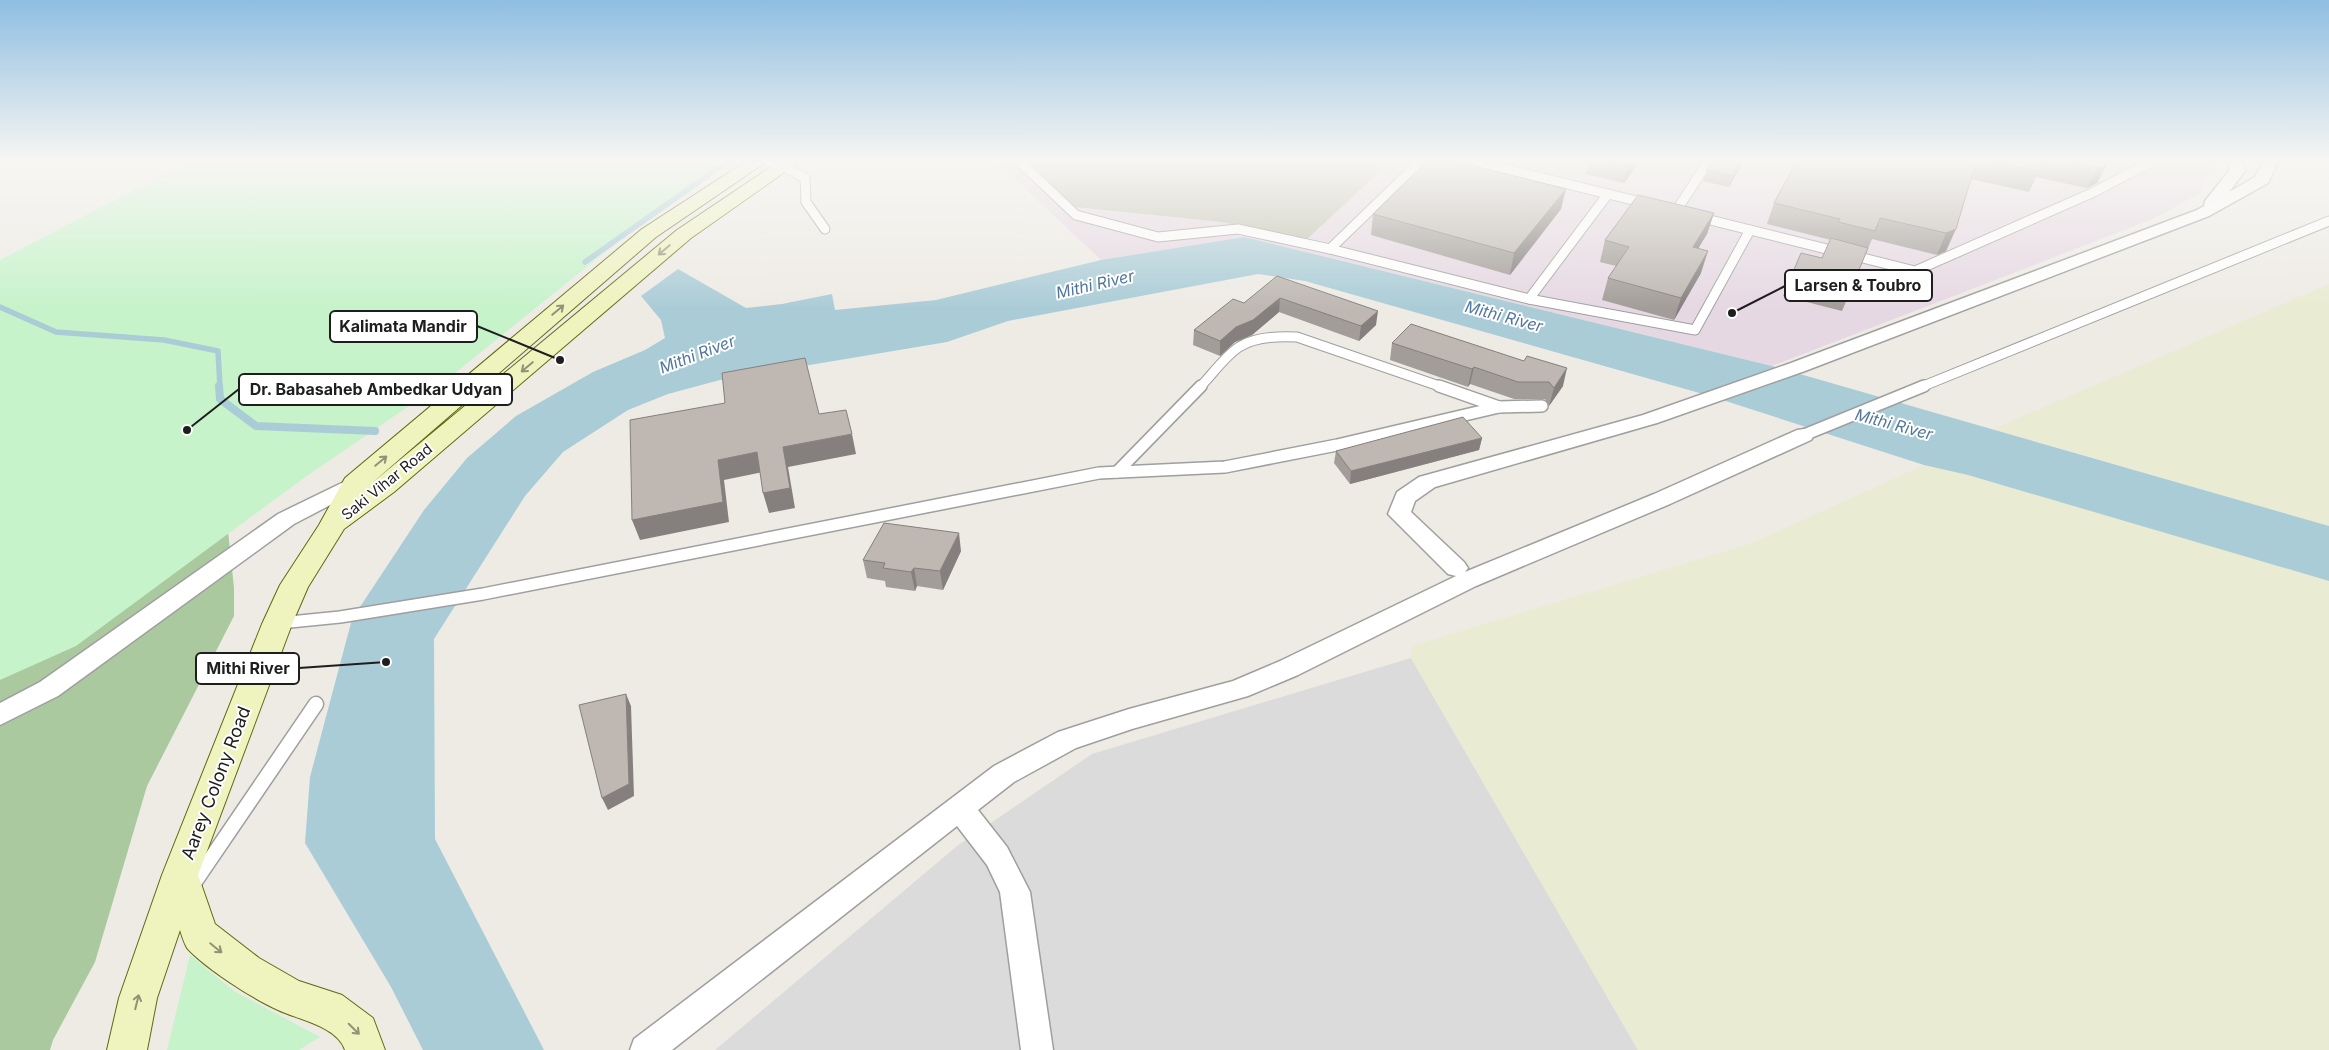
<svg xmlns="http://www.w3.org/2000/svg" width="2329" height="1050" font-family="Inter,sans-serif">
<style>
.residential{fill:#dcdbdb}
.industrial{fill:#e6d8e3}
.construction{fill:#c1c1b1}
.farmland{fill:#e9ebd2}
.forest{fill:#aac99e}
.park{fill:#c6f3ca}
.water{fill:#aaccd7}
.lines{fill:none;stroke-linecap:round;stroke-linejoin:round}
.stream-far1{stroke:#aaccd7;stroke-width:5.5}
.stream{stroke:#aaccd7;stroke-width:8}
.lane-far2-casing{stroke:#9f9f9f;stroke-width:11}
.lane-far1-casing{stroke:#9f9f9f;stroke-width:14}
.lane-casing{stroke:#9f9f9f;stroke-width:17}
.street-casing{stroke:#9f9f9f;stroke-width:3}
.secondary-casing{stroke:#5f6910;stroke-width:2}
.lane-far2{stroke:#fff;stroke-width:9}
.lane-far1{stroke:#fff;stroke-width:11}
.lane{stroke:#fff;stroke-width:14}
.street{fill:#fff;fill-rule:evenodd}
.secondary{fill:#eff3be;fill-rule:evenodd}
.wall{fill:#a39d99}
.shaded-wall{fill:#85807d}
.building{fill:#beb7b2;stroke:#85807d}
.oneway{stroke:#919376}
.labels{text-anchor:middle;stroke-width:4;stroke-linejoin:round;paint-order:stroke}
.street-label{font-size:15px;fill:#1e1e1e;stroke:#fff}
.water-label{font-size:16px;font-style:italic;fill:#51769c;stroke:#fff}
.near-street-label{font-size:18px;fill:#1e1e1e;stroke:#fff}
.leader{fill:none;stroke:#1e1e1e;stroke-width:2}
.callout-dot{fill:#1e1e1e;stroke:#fff;stroke-width:2}
.callout{fill:#fff;stroke:#1e1e1e;stroke-width:2}
.callout-label{font-size:16px;text-anchor:middle;font-weight:bold;fill:#1e1e1e}
</style>
<rect width="100%" height="100%" fill="#eeebe5"/>
<polygon class="residential" points="1411,658 1638,1050 715,1050 957,846 1092,754"/>
<polygon class="industrial" points="997,162 2215,162 2199,194 2153,219 1772,366 1244,237 1101,260"/>
<polygon class="construction" points="1026,162 1390,162 1306,240 1222,222 1066,206"/>
<g class="farmland">
<polygon points="2329,284 2329,526 1993,429"/>
<polygon points="1924,465 1968,475 2329,581 2329,1050 1638,1050 1411,658 1411,646 1750,544"/>
</g>
<polygon class="forest" points="0,353 225,503 234,588 234,616 147,786 95,962 53,1040 50,1050 0,1050"/>
<g class="park">
<polygon points="188,162 733,162 651,215 444,382 304,478 76,646 0,680 0,260"/>
<polygon points="190,955 234,991 320,1037 299,1050 167,1050"/>
</g>
<polygon class="water" points="1244,237 1772,366 2329,526 2329,581 1968,475 1924,465 1710,396 1305,281 1258,274 1008,321 947,342 720,380 668,394 628,410 563,452 525,496 434,639 435,839 544,1050 423,1050 391,987 305,843 310,777 352,619 424,510 467,458 516,416 593,372 645,350 665,338 661,320 641,296 678,269 746,308 782,304 832,294 835,310 936,300 1101,260"/>
<g class="lines">
<g class="stream-far1">
<polyline points="585,262 727,162"/>
<polyline points="0,307 56,332 164,340 218,351 220,387"/>
</g>
<polyline class="stream" points="219,386 220,399 256,426 375,431"/>
<g class="lane-far2-casing">
<g id="lane-far2">
<polyline points="769,162 783,166 805,178 806,202 825,229"/>
<polyline points="1020,162 1076,215 1158,237 1238,229 1330,249 1529,299 1695,330 1750,230"/>
<polyline points="1478,162 1649,204"/>
<polyline points="1676,211 1708,162"/>
<polyline points="1698,217 1915,271 2094,192 2151,162"/>
<polyline points="1330,249 1420,162"/>
<polyline points="1529,299 1608,194"/>
<path d="M1200,387c12,-12 24,-30 39,-40 15,-10 40,-11 58,-10l145,50"/>
<polyline points="1921,387 2329,221"/>
</g>
</g>
<g class="lane-far1-casing">
<g id="lane-far1">
<polyline points="1439,386 1499,407"/>
<polyline points="1804,435 1924,386"/>
<polyline points="1117,472 1201,386"/>
<polyline points="280,623 340,617 483,594 1099,473 1225,467 1337,445 1499,407 1542,406"/>
</g>
</g>
<g class="lane-casing">
<polyline id="lane" points="190,889 316,704"/>
</g>
<g class="street-casing">
<g id="street">
<polygon points="2229,162 2243,162 2245,171 2229,192 2255,177 2263,162 2278,162 2268,183 2209,216 1805,371 1657,423 1435,487 1415,501 1411,512 1464,562 1468,568 1465,572 1654,494 1797,430 1804,429 1811,430 1814,435 1811,440 1670,504 1476,586 1298,675 1248,696 1132,729 1076,748 1014,782 978,810 1007,847 1030,892 1053,1050 1021,1050 1000,892 987,865 957,826 672,1050 630,1050 634,1039 994,766 1058,732 1129,709 1233,681 1280,661 1456,576 1448,574 1388,514 1397,492 1419,477 1643,415 1791,363 2197,210 2204,206 2205,201 2229,171"/>
<polygon points="354,477 372,480 375,485 372,490 357,491 294,524 58,696 0,725 0,703 40,682 278,514"/>
</g>
</g>
<g class="secondary-casing">
<path id="secondary" d="M745,162h21l-110,75 -284,246 305,-253 101,-68h21l-108,76 -297,254 -50,37 -36,58 -16,37 -94,251 17,49 44,34 40,23 43,14 31,23 12,32h-40c-8,-24 -46,-30 -67,-40 -25,-11 -73,-42 -91,-62 -3,-5 -5,-12 -7,-18l-23,68 -10,52h-40l12,-52 43,-123 100,-251 18,-39 39,-60 26,-47 297,-249z"/>
</g>
<use href="#lane-far2" class="lane-far2"/>
<use href="#lane-far1" class="lane-far1"/>
<use href="#lane" class="lane"/>
<use href="#street" class="street"/>
<use href="#secondary" class="secondary"/>
</g>
<g class="wall">
<polygon points="1589,162 1639,162 1624,183 1586,174"/>
<polygon points="1743,162 1729,187 1703,181 1707,170"/>
<polygon points="1796,162 2108,162 2097,183 2087,188 2036,177 2029,192 1971,179 1946,251 1937,255 1872,239 1842,311 1783,296 1790,279 1822,258 1831,240 1767,224 1774,203"/>
<polygon points="1561,209 1510,275 1371,235 1373,214"/>
<polygon points="1714,213 1707,234 1698,248 1701,273 1674,320 1602,300 1608,278 1616,266 1600,262 1605,240"/>
<polygon points="1277,276 1376,325 1359,341 1279,312 1252,335 1235,342 1220,356 1193,345 1194,330 1244,303"/>
<polygon points="1411,324 1563,386 1549,406 1545,399 1514,399 1470,384 1468,387 1390,360 1392,343"/>
<polygon points="1482,438 1479,450 1350,484 1334,463 1336,451"/>
<polygon points="961,551 943,590 917,586 915,591 886,587 885,581 867,578 863,560"/>
</g>
<g class="shaded-wall">
<polygon points="1632,162 1639,162 1624,183 1628,167"/>
<polygon points="1741,162 1743,162 1729,187 1733,176"/>
<polygon points="2108,163 2097,183 2087,188 2098,168"/>
<polygon points="1566,189 1561,209 1510,275 1514,253"/>
<polygon points="1714,213 1707,234 1686,269 1693,247"/>
<polygon points="1956,229 1946,251 1937,255 1946,233"/>
<polygon points="1708,251 1701,273 1674,320 1681,298"/>
<polygon points="1280,298 1279,312 1252,335 1235,342 1220,356 1220,341 1236,327"/>
<polygon points="1378,311 1376,325 1359,341 1361,326"/>
<polygon points="1474,367 1470,384 1468,387 1472,369"/>
<polygon points="1567,368 1563,386 1549,406 1554,388"/>
<polygon points="852,434 856,454 788,467 795,508 769,513 763,493 783,447"/>
<polygon points="1482,438 1479,450 1350,484 1351,471"/>
<polygon points="757,452 763,472 724,480 729,522 640,540 632,520 718,460"/>
<polygon points="959,533 961,551 943,590 940,571"/>
<polygon points="914,568 917,586 915,591 911,572"/>
<polygon points="626,694 631,706 634,796 608,810 602,798"/>
</g>
<g class="building">
<polygon points="1426,162 1459,162 1566,189 1514,253 1373,214"/>
<polygon points="1604,162 1632,162 1628,167"/>
<polygon points="1712,162 1741,162 1733,176 1707,170"/>
<polygon points="1796,162 1976,162 1956,229 1946,233 1880,218 1875,231 1838,222 1840,219 1774,203"/>
<polygon points="1995,162 2041,162 2039,171"/>
<polygon points="2070,162 2108,162 2108,163 2098,168"/>
<polygon points="1638,195 1714,213 1693,247 1708,251 1681,298 1608,278 1629,247 1605,240"/>
<polygon points="1831,238 1868,248 1849,294 1790,279 1801,253 1822,258"/>
<polygon points="1277,276 1378,311 1361,326 1280,298 1253,320 1236,327 1220,341 1194,330 1233,299 1244,303"/>
<polygon points="1411,324 1524,361 1527,356 1567,368 1554,388 1549,382 1518,382 1474,367 1472,369 1392,343"/>
<polygon points="805,358 819,414 846,410 852,434 783,447 790,488 763,493 757,452 718,460 723,502 632,520 630,420 725,403 722,373"/>
<polygon points="1463,417 1482,438 1351,471 1336,451"/>
<polygon points="884,523 959,533 940,571 914,568 911,572 883,568 885,563 863,560"/>
<polygon points="626,694 629,784 602,798 579,705"/>
</g>
<defs><path id="oneway-shaft" d="M-6 0H5M1.5-3L5.5 0L1.5 3" fill="none" stroke-width="1.6" stroke-linecap="round" stroke-linejoin="round" transform="scale(1.25)"/></defs>
<g class="oneway">
<use href="#oneway-shaft" transform="translate(664 250) rotate(140)"/>
<use href="#oneway-shaft" transform="translate(558 310) rotate(-40)"/>
<use href="#oneway-shaft" transform="translate(527 367) rotate(140)"/>
<use href="#oneway-shaft" transform="translate(381 461) rotate(-40)"/>
<use href="#oneway-shaft" transform="translate(216 948) rotate(39)"/>
<use href="#oneway-shaft" transform="translate(137 1002) rotate(-76)"/>
<use href="#oneway-shaft" transform="translate(354 1029) rotate(45)"/>
</g>
<linearGradient id="sky" x2="0" y2="1"><stop stop-color="#8fbee1"/><stop offset="0.52" stop-color="#f7f6f3"/><stop offset="1" stop-color="#f7f6f3" stop-opacity="0"/></linearGradient>
<rect width="2329" height="309" fill="url(#sky)"/>
<g class="labels">
<g class="street-label">
<text transform="translate(387 482) rotate(-39)" y="5">Saki Vihar Road</text>
</g>
<g class="water-label">
<text transform="translate(1095 284) rotate(-13)" y="6">Mithi River</text>
<text transform="translate(1504 316) rotate(15)" y="6">Mithi River</text>
<text transform="translate(697 354) rotate(-21)" y="6">Mithi River</text>
<text transform="translate(1894 424) rotate(15)" y="6">Mithi River</text>
</g>
<g class="near-street-label">
<text transform="translate(216 783) rotate(-69)" y="6">Aarey Colony Road</text>
</g>
</g>
<path class="leader" d="M1732 313L1785 286M560 360L477 326M187 430L239 389M386 662L299 668"/>
<g class="callout-dot">
<circle cx="1732" cy="313" r="5"/>
<circle cx="560" cy="360" r="5"/>
<circle cx="187" cy="430" r="5"/>
<circle cx="386" cy="662" r="5"/>
</g>
<g class="callout">
<rect x="1785" y="270" width="147" height="31" rx="5"/>
<rect x="330" y="311" width="147" height="31" rx="5"/>
<rect x="239" y="374" width="273" height="31" rx="5"/>
<rect x="196" y="653" width="103" height="31" rx="5"/>
</g>
<g class="callout-label">
<text x="1858" y="291">Larsen &amp; Toubro</text>
<text x="403" y="332">Kalimata Mandir</text>
<text x="376" y="395">Dr. Babasaheb Ambedkar Udyan</text>
<text x="248" y="674">Mithi River</text>
</g>
</svg>
